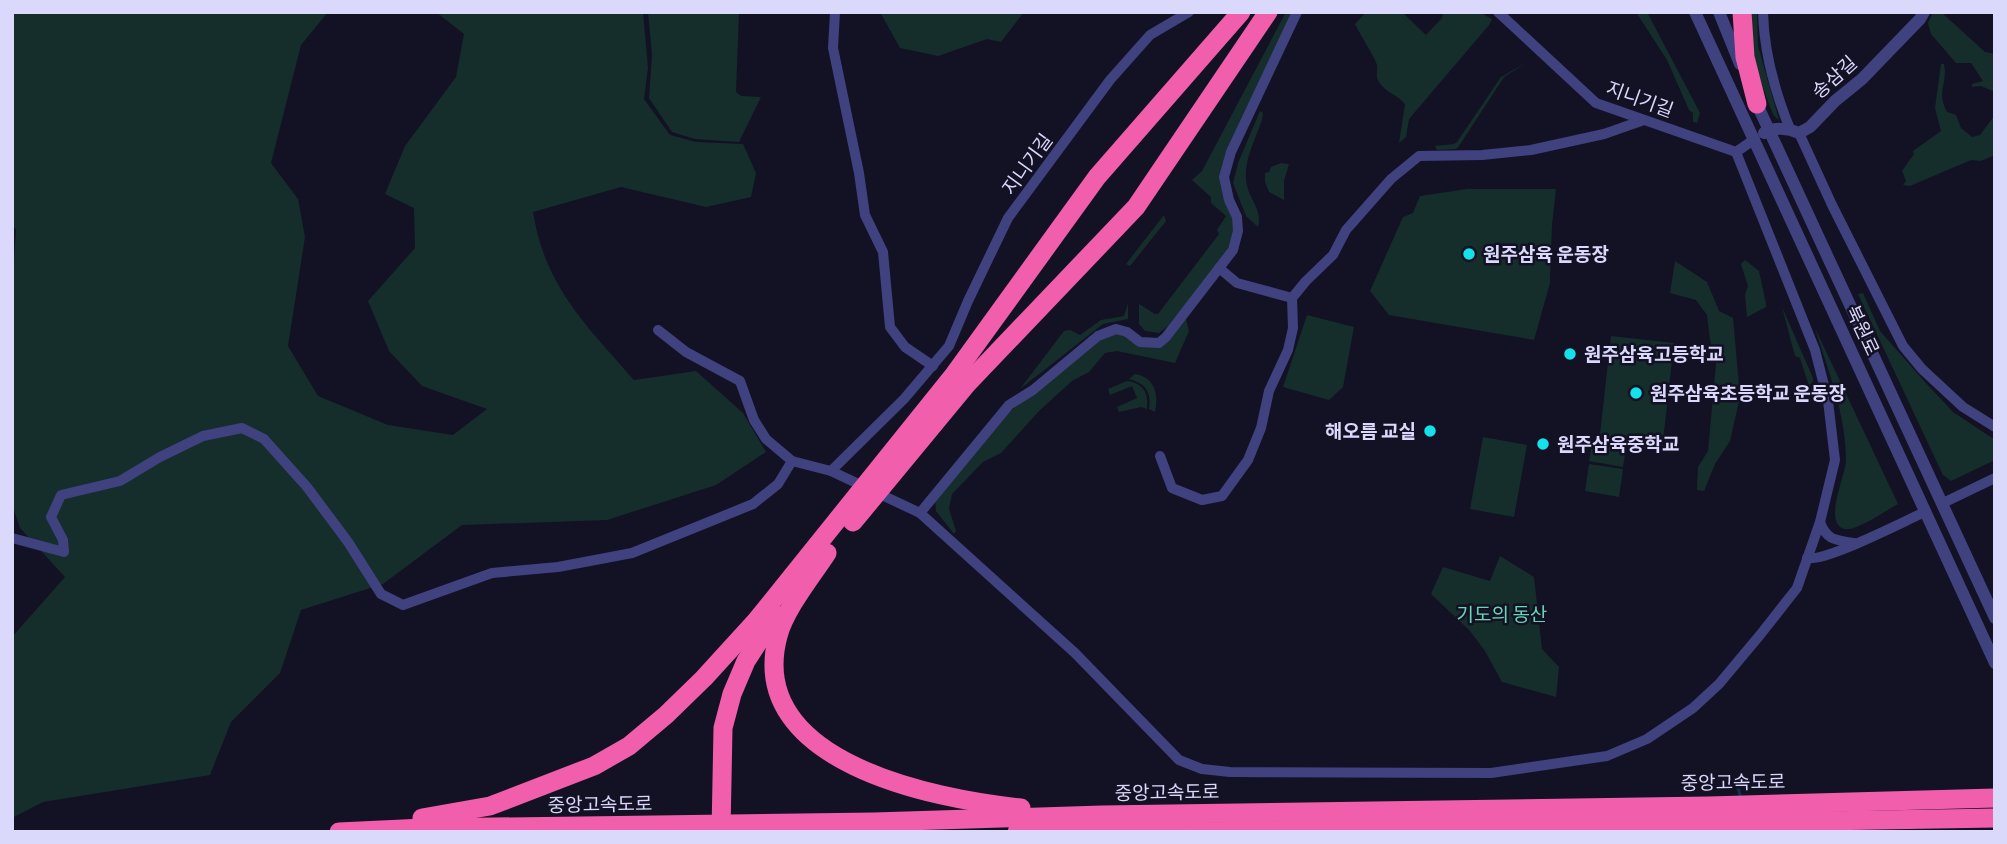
<svg xmlns="http://www.w3.org/2000/svg" width="2007" height="844" font-family="Commissioner,'Noto Sans KR',sans-serif">
<style>
.green{fill:#152e2b}
.lines{fill:none;stroke-linecap:round;stroke-linejoin:round}
.stream{stroke:#152c4a;stroke-width:3.5}
.minor{stroke:#40417f;stroke-width:10}
.tertiary{stroke:#40417f;stroke-width:12}
.motorway{stroke:#f15eac;stroke-width:19}
.poi-dot{fill:#15e1ea;stroke:#131124;stroke-width:2.5}
.labels{text-anchor:middle;stroke-width:5;stroke-linejoin:round;paint-order:stroke}
.street-label{font-size:19px;fill:#dad8fb;stroke:#131124}
.poi-label{font-size:19px;font-weight:bold;fill:#dad8fb;stroke:#131124;text-anchor:start}
.park-label{font-size:19px;fill:#6ad5b5;stroke:#131124}
</style>
<rect width="100%" height="100%" fill="#131124"/>
<g class="green">
<path d="M12,12h316l-27,33 -30,118 27,36 7,38 -17,109 30,50 70,29 65,10 34,-26 -65,-23 -33,-35 -21,-50 47,-53 -1,-40 -29,-14 20,-48 51,-69 8,-43 -28,-22h207l5,56 -4,31 26,36 26,7 47,2 13,29 -5,24 -45,10 -85,-20 -88,25c12,75 53,113 101,168l62,-9 47,42 23,39 -50,33 -109,35 -145,5 -79,59 -82,26 -21,63 -49,49 -21,53 -167,27 -31,16v-181l53,-60 -45,-49 -8,-24v-217l4,-57 -4,-6z"/>
<polygon points="648,12 739,12 736,92 741,96 761,97 739,142 695,139 672,132 649,98 652,55"/>
<polygon points="880,12 1024,12 1001,42 987,39 938,56 900,48"/>
<path d="M1286,12h6l-72,165c6,16 15,34 15,52 0,23 -50,76 -67,97l-9,7 -14,-2 -6,-7v-20l16,10h3l61,-80 -2,-4 9,-14 -15,-13v-6l-19,-17 10,-9z"/>
<path d="M1366,12l37,1 23,22 16,-17 1,-6h36l13,7 -3,6 -80,94 -3,18 -7,6 6,-39c-7,-9 -19,-11 -26,-22 -4,-6 -1,-11 -2,-17 -1,-6 -18,-32 -22,-41z"/>
<polygon points="1636,12 1647,12 1700,113 1697,123 1693,122 1693,113 1689,110 1667,60"/>
<path d="M1752,12h5l1,34 21,74 -5,-4c-12,-29 -28,-72 -22,-104z"/>
<polygon points="1933,12 1941,12 1985,52 1995,54 1995,92 1981,86 1972,87 1972,84 1983,81 1971,63 1956,63 1931,34 1928,23"/>
<polygon points="1529,61 1504,77 1459,146 1456,149 1437,150 1435,146 1454,144 1457,142 1501,77"/>
<path d="M1941,64h3c4,20 -8,27 3,48l9,3 5,13 11,9 8,-2 15,-20v40l-14,6 -10,-1 -61,26 -7,-1 3,-4 -4,-10 12,-17 -1,-3 28,-20 -6,-23z"/>
<path d="M1260,111l3,2 -1,7c-7,20 -20,44 -15,65 3,16 16,26 11,42l-12,-11 -13,-33 5,-20z"/>
<polygon points="1281,163 1289,164 1284,181 1284,200 1269,192 1265,182 1265,173 1269,172 1271,167"/>
<polygon points="1467,189 1556,189 1552,225 1550,283 1534,340 1389,315 1370,291 1403,217 1413,213 1420,196"/>
<polygon points="1164,215 1166,221 1130,266 1126,264"/>
<polygon points="1745,260 1759,271 1766,304 1766,307 1747,317 1745,295 1748,286 1741,264"/>
<polygon points="1675,261 1707,282 1719,311 1733,318 1740,397 1730,441 1715,464 1704,491 1697,490 1698,467 1708,451 1716,364 1710,340 1707,315 1696,300 1670,293"/>
<polygon points="1863,293 1880,331 1925,382 1953,412 1995,440 1995,460 1951,481 1943,475 1858,294"/>
<polygon points="1128,303 1128,319 1103,324 1020,389 1064,331 1070,330 1080,335 1101,320 1124,316"/>
<polygon points="1782,307 1813,378 1813,382 1809,386 1800,358 1795,356"/>
<polygon points="1307,315 1354,327 1343,387 1329,400 1283,387"/>
<polygon points="1186,319 1189,331 1175,363 1117,351 1105,353 1089,372 1072,381 1039,411 1001,453 983,462 952,494 949,509 956,531 954,534 936,511 935,500 1008,413 1099,341 1116,333 1161,347"/>
<path d="M1815,328l83,176c-11,6 -43,28 -53,25 -23,-5 1,-54 1,-69 0,-46 -18,-89 -31,-132z"/>
<polygon points="1611,336 1674,343 1662,450 1599,443"/>
<path d="M1135,374c20,3 24,21 20,38l-6,-3c3,-17 -4,-26 -20,-30z"/>
<path d="M1127,381c16,2 22,12 20,28l-6,-2 -22,5 -2,-5 20,-9 -5,-12 -22,9 -2,-6z"/>
<polygon points="1483,437 1527,445 1514,517 1470,509"/>
<polygon points="1592,444 1626,449 1623,467 1589,461"/>
<polygon points="1589,464 1623,469 1619,497 1585,491"/>
<polygon points="1500,556 1534,577 1542,649 1559,667 1556,697 1502,682 1485,651 1470,631 1431,594 1443,567 1490,581"/>
</g>
<g class="lines">
<polyline class="stream" points="1737,784 1741,799"/>
<g class="minor">
<polyline points="835,12 833,48 859,173 865,215 883,252 890,327 905,347 933,366"/>
<polyline points="1498,12 1596,103 1736,152 1755,139"/>
<path d="M1763,12c1,41 12,80 27,117"/>
<polyline points="1799,133 1832,205 1903,346 1922,369 1963,407 1995,427"/>
<polyline points="1219,268 1237,283 1292,298"/>
<polyline points="658,330 686,352 740,381 754,420 766,439 792,461 831,471 920,513 1075,653 1179,760 1202,769 1230,772 1491,773 1607,756 1647,739 1693,708 1719,684 1760,635 1797,588 1820,522 1835,460 1828,401 1815,350 1736,152"/>
<polyline points="1160,456 1172,488 1202,500 1222,496 1248,460 1261,428 1269,391 1288,350 1293,328 1292,298 1306,281 1333,255 1346,230 1391,179 1419,156 1482,155 1531,150 1604,134 1644,120"/>
<polyline points="831,471 904,399 949,346 968,301 1008,218 1110,80 1150,35 1189,12"/>
<polyline points="1943,503 1995,478"/>
<polyline points="920,513 1009,405 1033,390 1098,336 1116,329 1127,332 1140,342 1159,343 1166,337 1233,250 1238,231 1237,217 1229,200 1224,177 1231,152 1297,12"/>
<path d="M1820,522c7,19 16,18 34,21"/>
<polyline points="12,538 64,552 63,540 51,517 61,495 120,481 160,457 203,436 242,428 264,439 307,487 348,542 381,594 403,605 492,573 558,567 632,553 753,504 778,484 792,461"/>
<path d="M1807,558c17,5 97,-37 118,-46"/>
</g>
<g class="tertiary">
<polyline points="1695,12 1995,663"/>
<polyline points="1719,12 1740,64"/>
<polyline points="1755,100 1995,618"/>
<path d="M1764,133c10,-6 24,-5 35,0l11,-6 25,-26 27,-22 58,-60 4,-7"/>
</g>
<g class="motorway">
<polyline points="1742,12 1745,57 1757,104"/>
<polyline points="853,522 967,384 1136,207 1268,12"/>
<path d="M827,553c-15,23 -42,56 -49,83 -34,126 156,163 243,172"/>
<polyline points="422,818 490,806 594,766 629,746 666,715 704,678 756,621 953,376 1097,177 1241,12"/>
<polyline points="339,832 424,828 874,822 1102,815 1708,806 1995,798"/>
<polyline points="721,832 723,728 732,694 746,661 776,615"/>
<polyline points="1017,832 1188,832"/>
<polyline points="1194,832 1995,818"/>
</g>
</g>
<g class="poi-dot">
<circle cx="1469" cy="254" r="7"/>
<circle cx="1570" cy="354" r="7"/>
<circle cx="1636" cy="393" r="7"/>
<circle cx="1430" cy="431" r="7"/>
<circle cx="1543" cy="444" r="7"/>
</g>
<g class="labels">
<g class="street-label">
<text transform="translate(1834 77) rotate(-42)" y="7">송삼길</text>
<text transform="translate(1640 99) rotate(20)" y="7">지니기길</text>
<text transform="translate(1027 164) rotate(-54)" y="7">지니기길</text>
<text transform="translate(1863 330) rotate(65)" y="7">북원로</text>
<text transform="translate(1733 782) rotate(-1)" y="7">중앙고속도로</text>
<text transform="translate(1167 792) rotate(-1)" y="7">중앙고속도로</text>
<text transform="translate(600 804) rotate(-1)" y="7">중앙고속도로</text>
</g>
<g class="poi-label">
<text x="1483" y="261">원주삼육 운동장</text>
<text x="1584" y="361">원주삼육고등학교</text>
<text x="1650" y="400">원주삼육초등학교 운동장</text>
<text x="1416" y="438" text-anchor="end">해오름 교실</text>
<text x="1557" y="451">원주삼육중학교</text>
</g>
<g class="park-label">
<text x="1502" y="621">기도의 동산</text>
</g>
</g>
<rect width="2007" height="844" fill="none" stroke="#dad8fb" stroke-width="28"/>
</svg>
